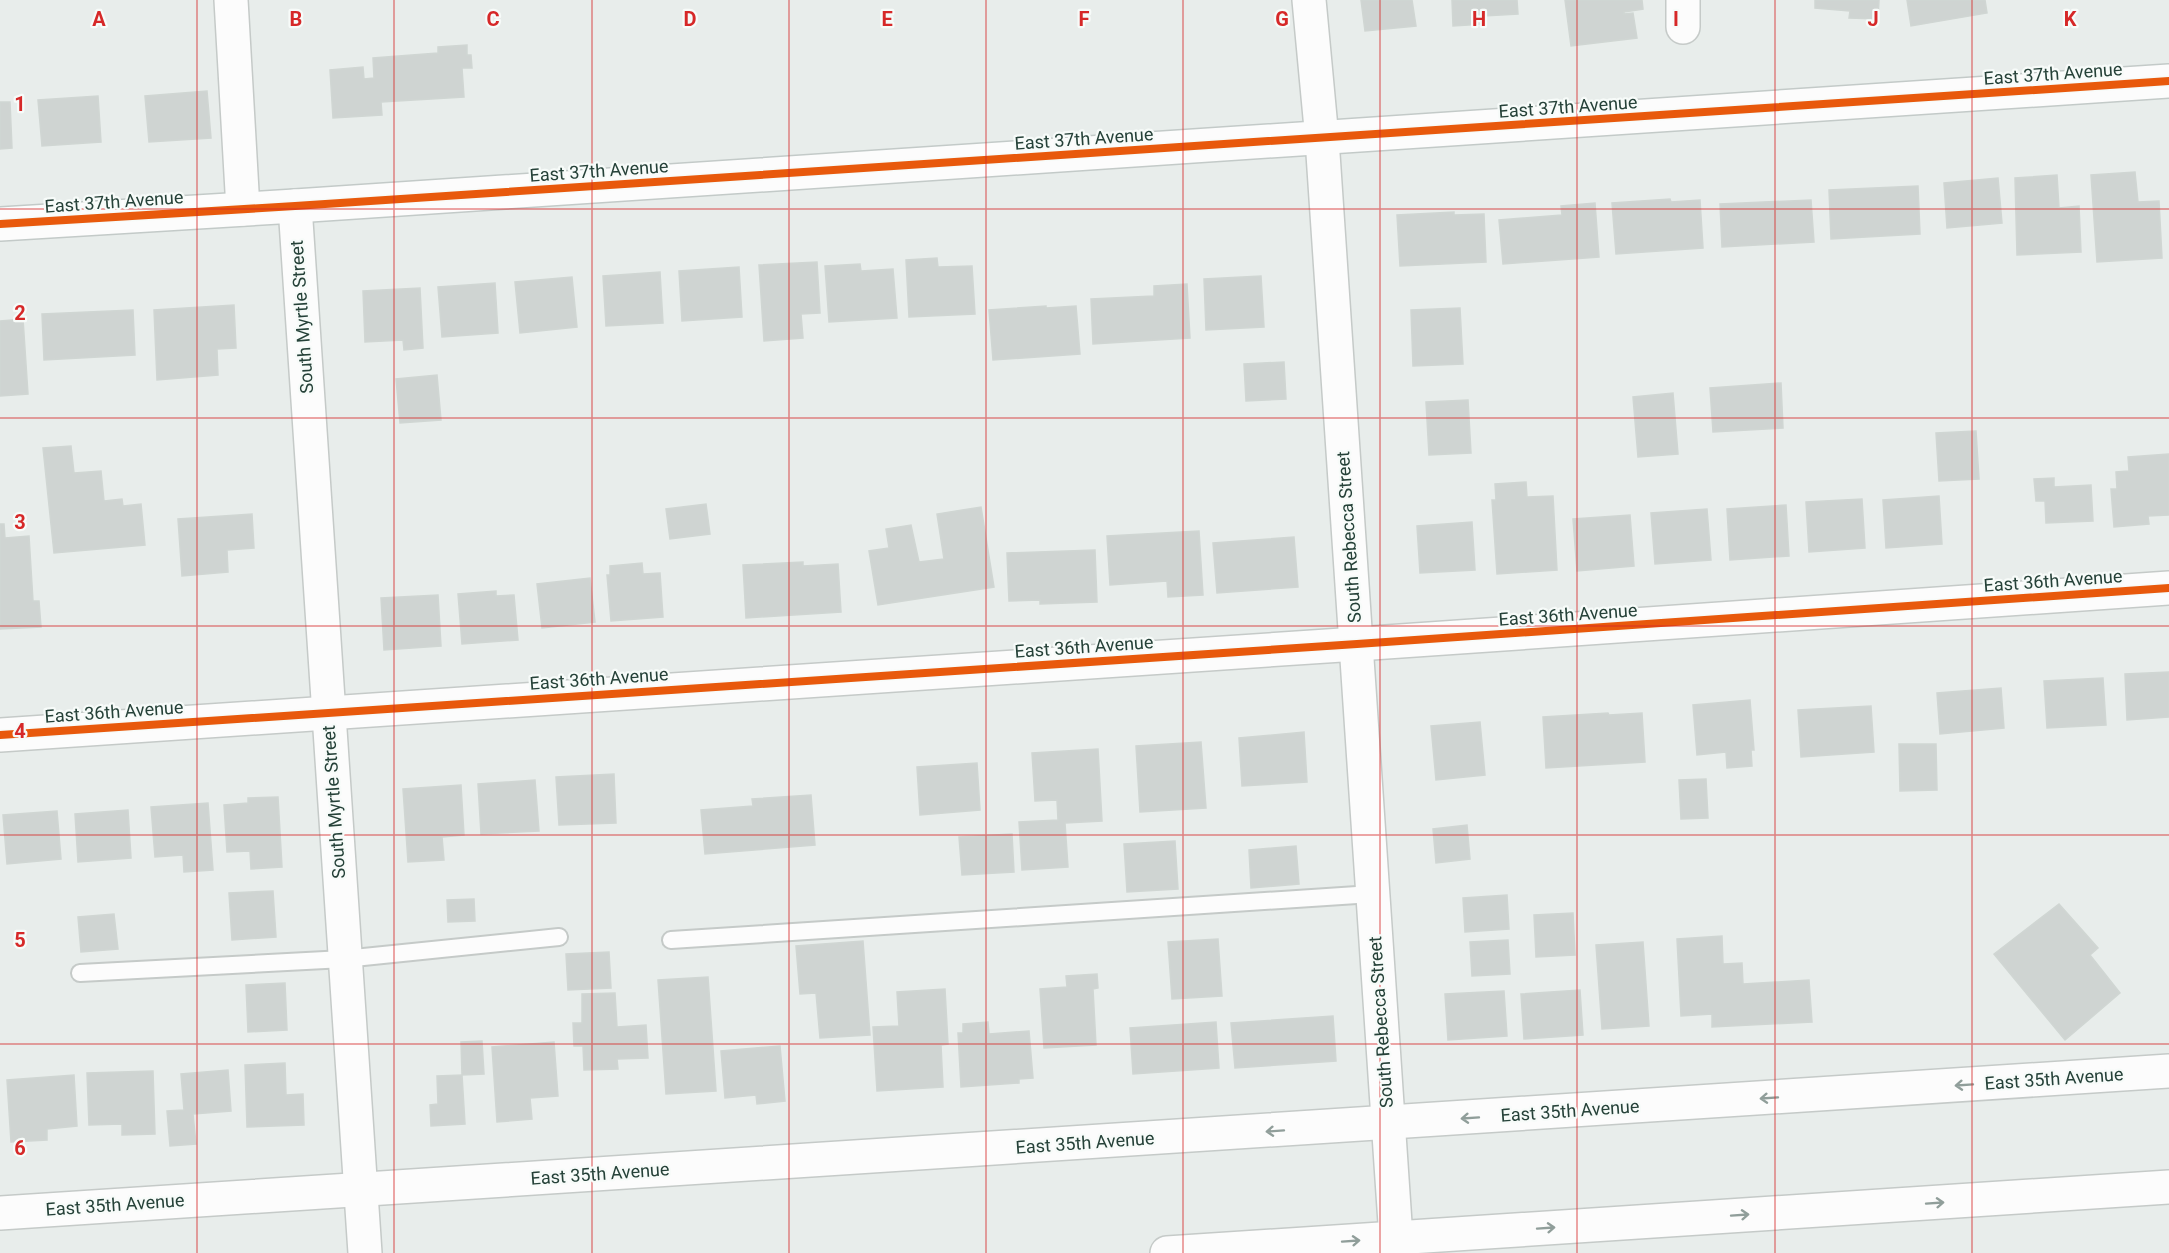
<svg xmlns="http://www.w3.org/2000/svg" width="2169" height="1253" font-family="Roboto,sans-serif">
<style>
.building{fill:#cfd4d2;stroke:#d0d6d3;stroke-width:1.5}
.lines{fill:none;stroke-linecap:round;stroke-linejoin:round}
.lane-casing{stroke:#c5cac8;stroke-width:20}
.street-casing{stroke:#c5cac8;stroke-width:36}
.secondary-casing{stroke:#c3cac8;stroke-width:36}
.lane{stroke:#fcfcfc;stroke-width:16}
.street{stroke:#fcfcfc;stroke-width:33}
.secondary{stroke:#fcfcfc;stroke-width:33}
.cycleway-casing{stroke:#f7fbf9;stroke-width:11}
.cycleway{stroke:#e8590c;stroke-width:8}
.oneway{stroke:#909e9a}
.grid{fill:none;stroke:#d62828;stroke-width:1.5;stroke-opacity:0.55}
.labels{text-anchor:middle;stroke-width:4.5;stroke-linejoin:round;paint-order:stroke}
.street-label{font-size:18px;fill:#254138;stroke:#f7fbf9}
.grid-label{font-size:20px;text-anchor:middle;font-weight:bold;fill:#d62828;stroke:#f7fbf9;stroke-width:4.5;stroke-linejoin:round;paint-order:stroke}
</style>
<rect width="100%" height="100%" fill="#e8edeb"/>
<g class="building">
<polygon points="1361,0 1412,0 1416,26 1365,31"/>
<polygon points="1452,0 1517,0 1518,14 1483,16 1484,24 1453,26"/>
<polygon points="1565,0 1642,0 1643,9 1624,12 1624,14 1633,13 1637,38 1571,46"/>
<polygon points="1815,0 1879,0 1878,19 1849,18 1850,11 1815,8"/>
<polygon points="1907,0 1985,0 1987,13 1911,26"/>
<polygon points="467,45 467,55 471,55 472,68 462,68 464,97 381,102 382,115 333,118 330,70 363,67 364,79 374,78 373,58 438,53 438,47"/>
<polygon points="207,91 211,138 149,142 145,96"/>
<polygon points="98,96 101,142 42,146 38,100"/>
<polygon points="0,102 10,102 12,148 0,149"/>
<polygon points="2135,172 2138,202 2159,201 2162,258 2097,262 2091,175"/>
<polygon points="2057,175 2059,208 2079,206 2081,252 2017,255 2015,178"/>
<polygon points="1998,178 2002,223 1947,228 1944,183"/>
<polygon points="1918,186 1920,234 1831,239 1829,190"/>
<polygon points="1670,199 1671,202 1700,200 1703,248 1616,254 1612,203"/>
<polygon points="1811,200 1814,242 1722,247 1720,204"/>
<polygon points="1595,203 1599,257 1503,264 1499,220 1562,215 1561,206"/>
<polygon points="1454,212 1454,215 1484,214 1486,262 1400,266 1397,215"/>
<polygon points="937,258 938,267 972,266 975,314 909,317 906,260"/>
<polygon points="817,262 820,313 801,314 803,338 764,341 759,265"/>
<polygon points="860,264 861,271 893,269 897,318 829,322 825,266"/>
<polygon points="739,267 742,317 682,321 679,271"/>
<polygon points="660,272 663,323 606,326 603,276"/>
<polygon points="1261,276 1264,327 1206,330 1204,279"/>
<polygon points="572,277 577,327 520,333 515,282"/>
<polygon points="495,283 498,333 442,337 438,287"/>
<polygon points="1187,284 1190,338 1093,344 1091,299 1154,296 1154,286"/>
<polygon points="420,288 423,348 404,350 403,340 365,342 363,291"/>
<polygon points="234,305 236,348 217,349 218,375 157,380 154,310"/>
<polygon points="1046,306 1046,308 1076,306 1080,354 993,360 989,310"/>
<polygon points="1460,308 1463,364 1413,366 1411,310"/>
<polygon points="133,310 135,355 44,360 42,314"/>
<polygon points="23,319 28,394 0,396 0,321"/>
<polygon points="1284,362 1286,399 1246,401 1244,364"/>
<polygon points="437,375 441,420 400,423 396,379"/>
<polygon points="1781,383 1783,428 1713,432 1710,388"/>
<polygon points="1673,393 1678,454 1638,457 1633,397"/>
<polygon points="1468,400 1471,453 1429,455 1426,402"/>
<polygon points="1976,431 1979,479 1939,481 1936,433"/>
<polygon points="71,446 74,473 101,471 104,501 122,499 123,506 141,504 145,545 54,553 43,448"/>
<polygon points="2169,454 2169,515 2148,516 2149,524 2114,527 2111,489 2117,489 2116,472 2129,471 2128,457"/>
<polygon points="2054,478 2054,487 2091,485 2093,521 2046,523 2045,501 2036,501 2034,479"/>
<polygon points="1526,482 1527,497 1553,496 1557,570 1497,574 1492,500 1496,500 1495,484"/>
<polygon points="1939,496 1942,544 1886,548 1883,500"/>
<polygon points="1862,499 1865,548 1809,552 1806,502"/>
<polygon points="706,504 710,534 670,539 666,509"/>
<polygon points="1786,505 1789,556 1730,560 1727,509"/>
<polygon points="981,507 994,587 878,605 869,551 889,548 886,529 911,525 919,562 944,559 937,514"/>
<polygon points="1707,509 1711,560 1655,564 1651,513"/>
<polygon points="252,514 254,548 227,550 228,572 182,576 178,519"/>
<polygon points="1630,515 1634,566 1577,571 1573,519"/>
<polygon points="1472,522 1475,570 1420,573 1417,526"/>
<polygon points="0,524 4,524 5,538 29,536 33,601 39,601 41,627 0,629"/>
<polygon points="1199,531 1203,595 1168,597 1167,581 1110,585 1107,536"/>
<polygon points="1294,537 1298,587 1217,593 1213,543"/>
<polygon points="1095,550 1097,602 1040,604 1040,600 1009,601 1007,553"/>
<polygon points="803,562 803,566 838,564 841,612 746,618 743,565"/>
<polygon points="642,563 643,574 660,573 663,617 611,621 607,575 610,575 610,566"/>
<polygon points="590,578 595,622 542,628 537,584"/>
<polygon points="496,591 496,596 514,595 518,640 462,644 458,594"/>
<polygon points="438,595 441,646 384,650 381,598"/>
<polygon points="2169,672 2169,717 2127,720 2125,674"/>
<polygon points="2103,678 2106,725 2047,728 2044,681"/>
<polygon points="2001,688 2004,728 1940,734 1937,693"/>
<polygon points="1750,700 1754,750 1751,750 1752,766 1727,768 1726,752 1697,755 1693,705"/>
<polygon points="1871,706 1874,752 1801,757 1798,710"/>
<polygon points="1608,713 1609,715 1642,713 1645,762 1546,768 1543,717"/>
<polygon points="1480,722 1485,775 1436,780 1431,726"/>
<polygon points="1304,732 1307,782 1242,786 1239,738"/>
<polygon points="1201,742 1206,808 1140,812 1136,746"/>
<polygon points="1899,744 1936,744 1937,790 1900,791"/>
<polygon points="1098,749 1102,821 1065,823 1068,867 1022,870 1019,822 1058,820 1057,800 1035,801 1032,753"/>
<polygon points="977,763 980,810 920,815 917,767"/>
<polygon points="614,774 616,823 559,825 556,777"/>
<polygon points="1706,779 1708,818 1681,819 1679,780"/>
<polygon points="535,780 539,831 481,834 478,784"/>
<polygon points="461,785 464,835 442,837 444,860 408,862 403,789"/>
<polygon points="811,795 815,845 705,854 701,810 753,806 752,799"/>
<polygon points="278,797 282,867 251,869 250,851 227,852 224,805 248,803 248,798"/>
<polygon points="208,803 213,870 184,872 183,855 155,857 151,807"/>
<polygon points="128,810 131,858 78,862 75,814"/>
<polygon points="57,811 61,859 7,864 3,815"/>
<polygon points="1467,825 1470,859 1436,863 1433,829"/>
<polygon points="1012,834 1014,872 962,875 959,837"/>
<polygon points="1175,841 1178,889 1127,892 1124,844"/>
<polygon points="1296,846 1299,884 1251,888 1249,850"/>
<polygon points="273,891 276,937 232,940 229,893"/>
<polygon points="1507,895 1509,929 1465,932 1463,898"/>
<polygon points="474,899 475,921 448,922 447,900"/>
<polygon points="2059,904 2098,948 2090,955 2120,993 2065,1040 1994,954"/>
<polygon points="1573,913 1575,955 1536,957 1534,915"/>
<polygon points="114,914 118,949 81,952 78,917"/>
<polygon points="1722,936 1723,964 1742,963 1743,984 1809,980 1812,1022 1712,1027 1712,1014 1681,1016 1677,939"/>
<polygon points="1218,939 1222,996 1172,999 1168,942"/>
<polygon points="1508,940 1510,974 1472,976 1470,942"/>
<polygon points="863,941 870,1035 820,1038 816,993 800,994 796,946"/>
<polygon points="1643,942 1649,1026 1602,1029 1596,945"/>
<polygon points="609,952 611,988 568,990 566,954"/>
<polygon points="1097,974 1098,988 1093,989 1096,1045 1044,1048 1040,989 1067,987 1066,976"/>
<polygon points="708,977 716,1091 666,1094 658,980"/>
<polygon points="285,983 287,1030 248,1032 246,985"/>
<polygon points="945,989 948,1044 941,1045 943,1087 877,1091 873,1027 899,1026 897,992"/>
<polygon points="1580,990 1583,1035 1524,1039 1521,994"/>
<polygon points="1504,991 1507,1036 1448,1040 1445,994"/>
<polygon points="615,993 617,1027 646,1025 648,1058 617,1059 618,1069 584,1070 583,1046 574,1046 573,1023 582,1023 582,994"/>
<polygon points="1333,1016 1336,1061 1235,1068 1231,1023"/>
<polygon points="988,1022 989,1034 1029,1031 1033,1078 1019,1079 1019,1083 961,1087 958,1033 963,1033 963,1024"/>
<polygon points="1216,1022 1219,1068 1133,1074 1130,1028"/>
<polygon points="482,1041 484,1074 462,1075 461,1042"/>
<polygon points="554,1042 558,1096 530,1098 532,1119 497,1122 492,1047"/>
<polygon points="780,1046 785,1101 757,1104 756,1095 725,1098 721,1051"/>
<polygon points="285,1063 286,1095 303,1094 304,1125 247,1127 245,1065"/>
<polygon points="228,1070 231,1111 193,1114 196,1144 170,1146 167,1111 184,1110 181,1074"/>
<polygon points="153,1071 155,1134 122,1135 122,1124 89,1125 87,1073"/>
<polygon points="74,1075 77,1126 47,1129 47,1140 11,1142 7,1080"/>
<polygon points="462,1075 465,1124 431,1126 430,1105 438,1104 437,1076"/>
</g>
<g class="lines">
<g class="lane-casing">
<g id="lane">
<polyline points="671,940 1372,894"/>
<polyline points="80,973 344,959 559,937"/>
</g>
</g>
<g class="street-casing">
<g id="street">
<polyline points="231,0 243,209"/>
<polyline points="1309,0 1322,139 1397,1253"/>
<polyline points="1683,27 1683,0"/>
<polyline points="295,206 365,1253"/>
<polyline points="0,735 1357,644 2169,588"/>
<polyline points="0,1213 2169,1071"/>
<polyline points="1167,1253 2169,1187"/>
</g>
</g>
<g class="secondary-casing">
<polyline id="secondary" points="0,224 295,206 2169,81"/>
</g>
<use href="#lane" class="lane"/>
<use href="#street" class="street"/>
<use href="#secondary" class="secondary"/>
<g class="cycleway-casing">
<g id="cycleway">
<polyline points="0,224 295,206 2169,81"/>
<polyline points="0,735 1357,644 2169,588"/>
</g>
</g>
<use href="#cycleway" class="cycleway"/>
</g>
<defs><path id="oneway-shaft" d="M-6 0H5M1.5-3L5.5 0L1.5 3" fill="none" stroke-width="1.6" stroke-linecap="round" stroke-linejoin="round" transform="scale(1.5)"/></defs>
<g class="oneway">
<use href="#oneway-shaft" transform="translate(1964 1085) rotate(176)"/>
<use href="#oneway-shaft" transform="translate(1769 1098) rotate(176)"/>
<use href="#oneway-shaft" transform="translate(1470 1118) rotate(176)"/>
<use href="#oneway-shaft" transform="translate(1275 1131) rotate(176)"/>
<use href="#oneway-shaft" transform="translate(1935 1203) rotate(-4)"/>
<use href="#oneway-shaft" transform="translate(1740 1215) rotate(-4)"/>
<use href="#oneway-shaft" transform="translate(1546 1228) rotate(-4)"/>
<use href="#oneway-shaft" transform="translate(1351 1241) rotate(-4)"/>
</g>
<path class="grid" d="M197,0v1253M394,0v1253M592,0v1253M789,0v1253M986,0v1253M1183,0v1253M1380,0v1253M1577,0v1253M1775,0v1253M1972,0v1253M0,209h2169M0,418h2169M0,626h2169M0,835h2169M0,1044h2169"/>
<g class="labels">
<g class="street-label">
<text transform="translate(2053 74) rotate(-4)" y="6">East 37th Avenue</text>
<text transform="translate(1568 107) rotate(-4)" y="6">East 37th Avenue</text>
<text transform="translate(1084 139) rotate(-4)" y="6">East 37th Avenue</text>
<text transform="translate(599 171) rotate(-4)" y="6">East 37th Avenue</text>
<text transform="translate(114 202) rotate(-4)" y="6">East 37th Avenue</text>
<text transform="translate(302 317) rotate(-94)" y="6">South Myrtle Street</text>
<text transform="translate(1349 537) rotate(-94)" y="6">South Rebecca Street</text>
<text transform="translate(2053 581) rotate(-4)" y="6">East 36th Avenue</text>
<text transform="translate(1568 615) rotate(-4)" y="6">East 36th Avenue</text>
<text transform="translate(1084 647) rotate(-4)" y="6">East 36th Avenue</text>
<text transform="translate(599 679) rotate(-4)" y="6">East 36th Avenue</text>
<text transform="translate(114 712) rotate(-4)" y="6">East 36th Avenue</text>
<text transform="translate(334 802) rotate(-94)" y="6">South Myrtle Street</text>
<text transform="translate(1381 1022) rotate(-94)" y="6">South Rebecca Street</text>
<text transform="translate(2054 1079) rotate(-4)" y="6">East 35th Avenue</text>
<text transform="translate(1570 1111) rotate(-4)" y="6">East 35th Avenue</text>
<text transform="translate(1085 1143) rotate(-4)" y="6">East 35th Avenue</text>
<text transform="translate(600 1174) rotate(-4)" y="6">East 35th Avenue</text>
<text transform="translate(115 1205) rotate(-4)" y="6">East 35th Avenue</text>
</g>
</g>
<g class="grid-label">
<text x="99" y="26">A</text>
<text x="296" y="26">B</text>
<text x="493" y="26">C</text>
<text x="690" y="26">D</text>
<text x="887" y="26">E</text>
<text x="1084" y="26">F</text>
<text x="1282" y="26">G</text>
<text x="1479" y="26">H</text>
<text x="1676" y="26">I</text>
<text x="1873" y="26">J</text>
<text x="2070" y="26">K</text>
<text x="20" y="111">1</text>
<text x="20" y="320">2</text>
<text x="20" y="529">3</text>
<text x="20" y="738">4</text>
<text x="20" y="947">5</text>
<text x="20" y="1155">6</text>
</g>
</svg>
